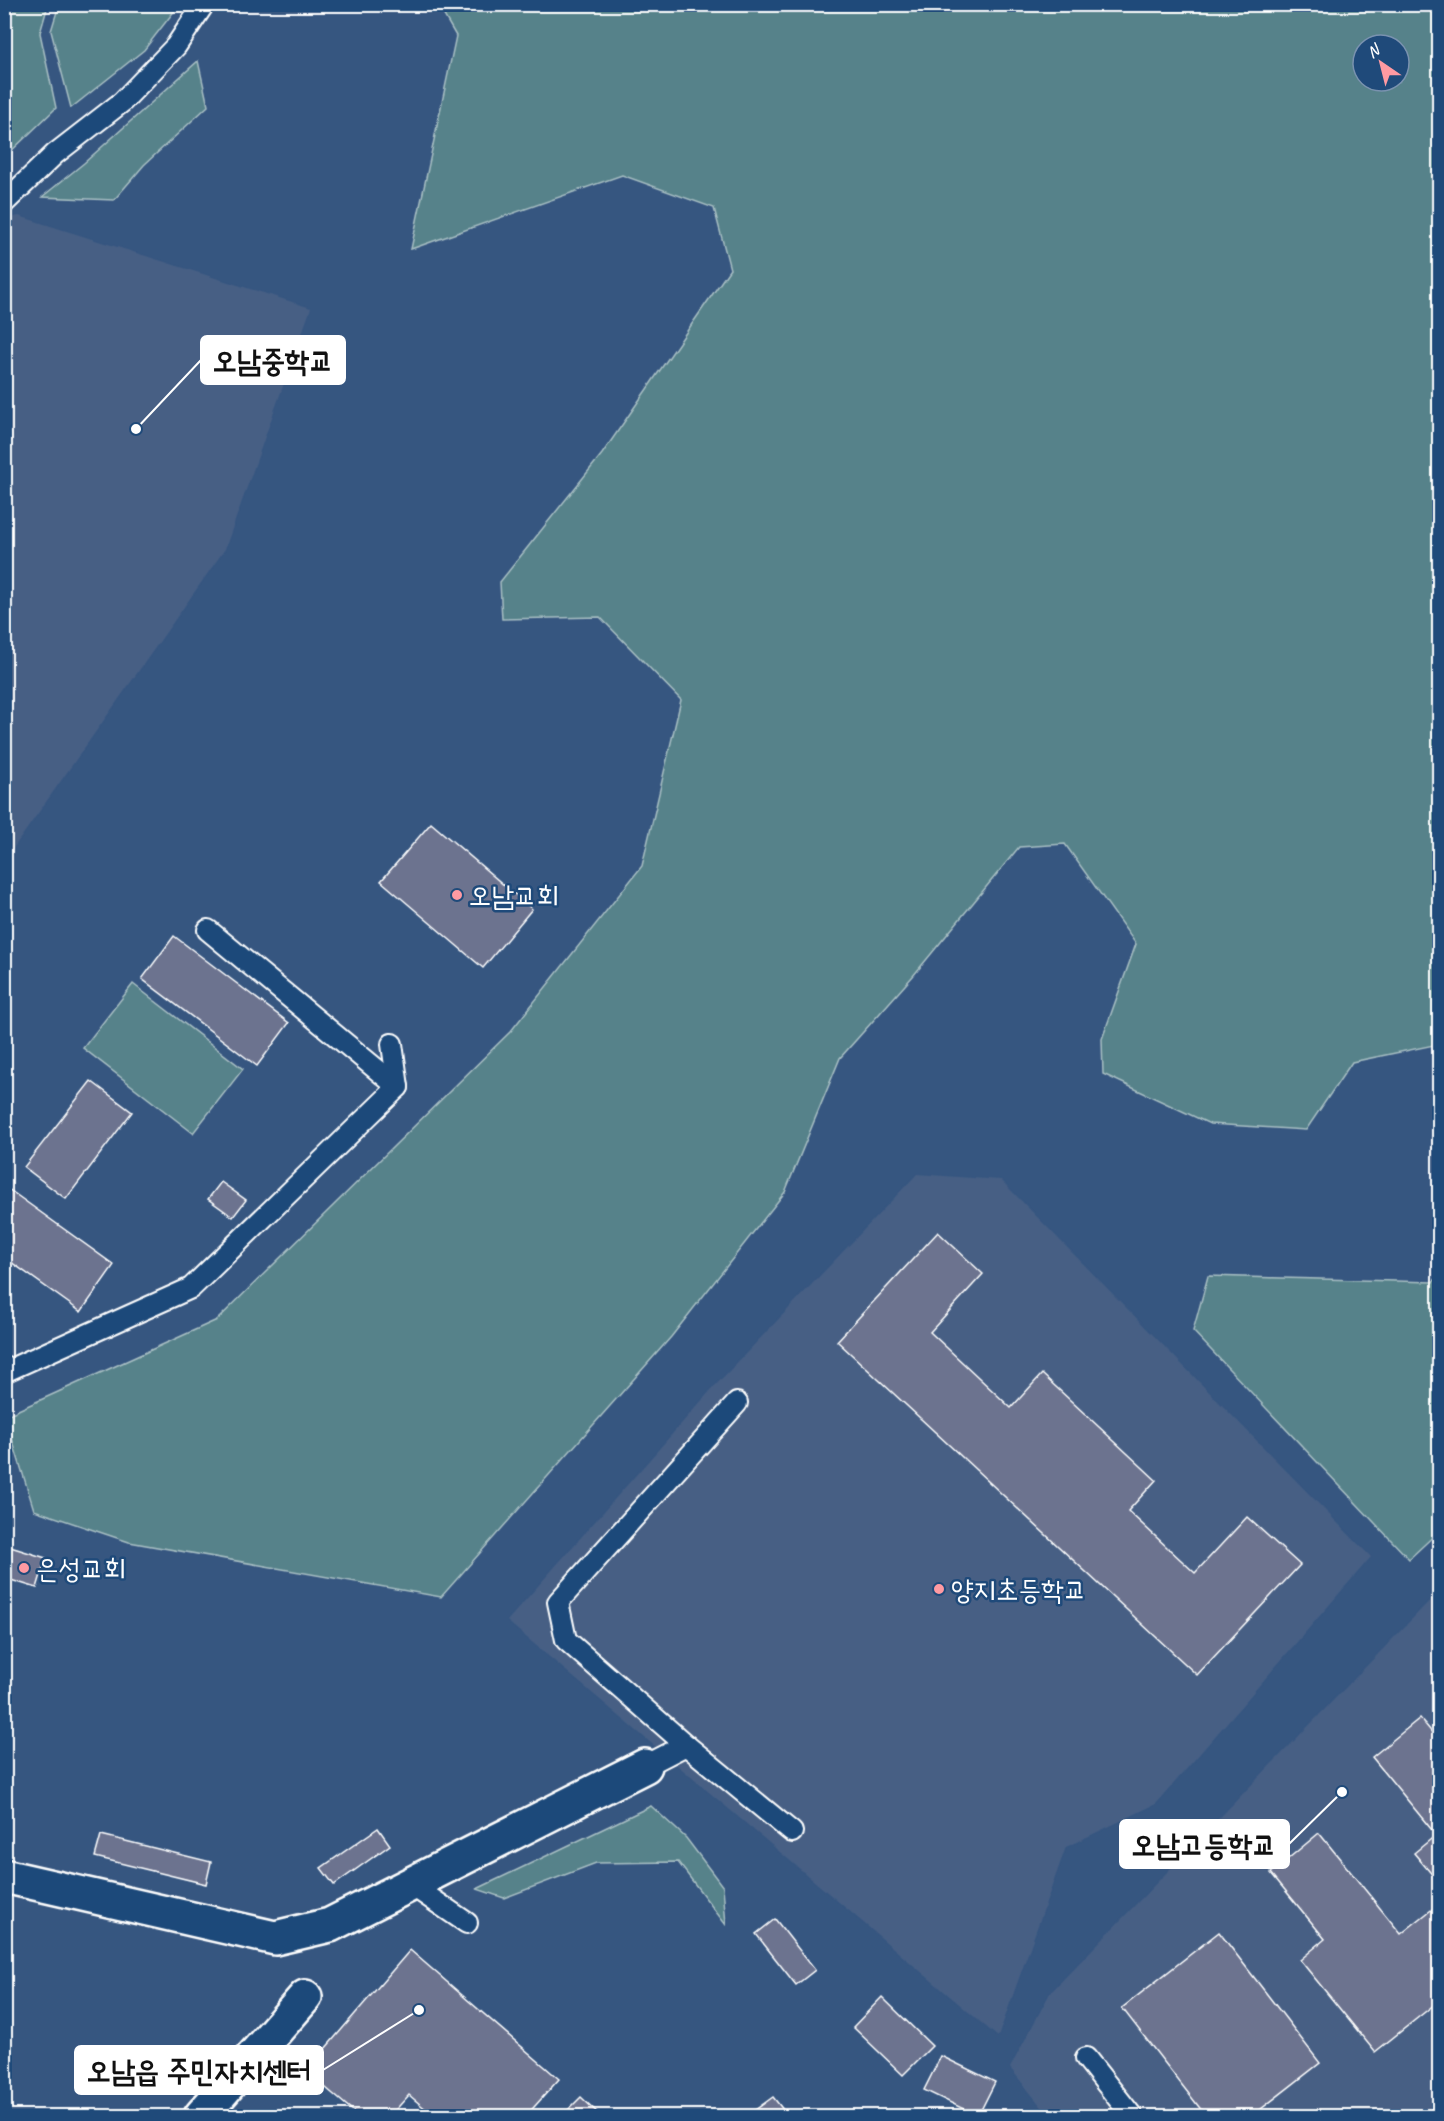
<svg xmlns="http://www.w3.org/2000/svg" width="1444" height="2121" font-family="Caveat,'Poor Story',sans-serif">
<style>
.built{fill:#465f84}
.green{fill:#56828a;stroke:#aac0c4;stroke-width:1.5;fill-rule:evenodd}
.building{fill:#6c738f;stroke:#fff;stroke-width:1.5}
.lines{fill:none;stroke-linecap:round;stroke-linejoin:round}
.lane-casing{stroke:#fff;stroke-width:24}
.street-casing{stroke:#fff;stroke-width:38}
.lane{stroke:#1f4a7a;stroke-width:20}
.street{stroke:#1f4a7a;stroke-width:33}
.poi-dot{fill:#ff9aa2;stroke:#1f4a7a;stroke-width:2}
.labels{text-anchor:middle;stroke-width:5;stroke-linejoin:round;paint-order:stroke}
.poi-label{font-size:28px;fill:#fff;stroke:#1f4a7a;text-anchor:start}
.leader{fill:none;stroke:#fff;stroke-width:2}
.callout-dot{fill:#fff;stroke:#1f4a7a;stroke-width:2}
.callout{fill:#fff;stroke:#fff;stroke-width:2}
.callout-label{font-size:30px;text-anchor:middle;font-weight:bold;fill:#111}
</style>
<rect width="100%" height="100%" fill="#365680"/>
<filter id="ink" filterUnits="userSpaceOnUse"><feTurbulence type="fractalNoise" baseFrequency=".0167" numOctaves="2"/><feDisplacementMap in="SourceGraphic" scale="12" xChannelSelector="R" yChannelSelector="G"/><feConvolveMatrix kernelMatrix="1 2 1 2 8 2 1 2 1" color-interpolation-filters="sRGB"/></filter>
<g filter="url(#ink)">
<g class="built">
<polygon points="19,216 311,308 225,549 5,860 4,219"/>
<polygon points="917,1174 1001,1180 1371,1557 1156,1804 1066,1847 998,2037 507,1621 711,1390"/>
<polygon points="1439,1591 1439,2116 1049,2116 1010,2068 1050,1993"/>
</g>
<g class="green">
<polygon points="5,4 48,5 40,33 56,108 5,157"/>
<polygon points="59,5 59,4 179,5 144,50 71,108 51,31"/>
<path d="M438,5h1002l-1,1039 -87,18 -46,68 -96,-6 -107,-50 -1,-35 34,-95 -71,-100 -46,3 -106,129 -73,82 -55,134 -114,145 -230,260 -312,-55 -95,-32 -29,-94 212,-96 294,-289 131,-165 39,-166 -81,-83 -98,2 -2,-37 102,-128 128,-185 -16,-61 -92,-33 -211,74 45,-213zM1363,45h36v36h-36z"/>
<polygon points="198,61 208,106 144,165 114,200 42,197 84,163"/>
<polygon points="133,984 243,1069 193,1133 83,1048"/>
<polygon points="1208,1276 1433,1282 1439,1276 1439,1531 1409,1559 1193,1331"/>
<polygon points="651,1806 686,1838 723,1887 726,1925 678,1862 596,1863 504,1898 477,1889"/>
</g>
<g class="building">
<polygon points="431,823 532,909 483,968 381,881"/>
<polygon points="174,936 289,1023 257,1066 142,979"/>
<polygon points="91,1081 132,1112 66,1199 24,1167"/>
<polygon points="221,1182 246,1200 233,1217 208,1199"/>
<polygon points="4,1186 114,1265 81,1312 4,1257"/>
<polygon points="938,1232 983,1274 930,1332 1011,1408 1042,1374 1156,1480 1128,1511 1195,1573 1247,1517 1300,1565 1197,1675 837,1341"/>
<polygon points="4,1545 46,1558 37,1588 4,1578"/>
<polygon points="1420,1718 1440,1742 1440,1884 1414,1853 1436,1835 1372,1757"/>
<polygon points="378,1828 390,1845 334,1885 321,1868"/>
<polygon points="1319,1833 1401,1934 1440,1903 1440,2000 1375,2052 1300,1960 1325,1939 1271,1873"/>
<polygon points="101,1835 211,1862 206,1884 95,1857"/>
<polygon points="775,1919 815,1970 796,1985 756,1934"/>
<polygon points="1219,1932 1320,2063 1252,2116 1206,2116 1122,2008"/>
<polygon points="410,1950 559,2079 526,2116 434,2116 409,2095 390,2116 359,2116 306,2071"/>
<polygon points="882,1997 932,2046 903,2075 853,2027"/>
<polygon points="941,2056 995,2082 978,2116 924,2090"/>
<polygon points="581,2097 601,2116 562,2116"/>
<polygon points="773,2097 788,2116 747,2116"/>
</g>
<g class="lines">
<g class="lane-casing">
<g id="lane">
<polyline points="4,203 55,154 122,102 176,46 204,4"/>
<polyline points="208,930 398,1087"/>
<polyline points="4,1372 191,1288 398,1087 392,1044"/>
<polyline points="686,1745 792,1832"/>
<polyline points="645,1766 686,1745 566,1640 558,1602 737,1403"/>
<polyline points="410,1884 467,1923"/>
<polyline points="1086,2058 1132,2116"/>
</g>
</g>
<g class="street-casing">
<g id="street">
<polyline points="4,1876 275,1938 330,1925 645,1766"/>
<polyline points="201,2116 305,1997"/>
</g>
</g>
<use href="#lane" class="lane"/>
<use href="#street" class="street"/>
</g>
</g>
<g class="poi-dot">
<circle cx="457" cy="895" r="6"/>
<circle cx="24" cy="1568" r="6"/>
<circle cx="939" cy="1589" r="6"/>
</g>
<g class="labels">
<g class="poi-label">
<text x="469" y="905">오남교회</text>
<text x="36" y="1578">은성교회</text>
<text x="951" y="1599">양지초등학교</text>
</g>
</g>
<path class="leader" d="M136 429L201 360M1342 1792L1289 1844M419 2010L323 2070"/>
<g class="callout-dot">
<circle cx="136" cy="429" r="6"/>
<circle cx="1342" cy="1792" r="6"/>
<circle cx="419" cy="2010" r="6"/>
</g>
<g class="callout">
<rect x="201" y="336" width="144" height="48" rx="6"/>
<rect x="1120" y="1820" width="169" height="48" rx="6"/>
<rect x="75" y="2046" width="248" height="48" rx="6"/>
</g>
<g class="callout-label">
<text x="273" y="371">오남중학교</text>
<text x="1204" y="1855">오남고등학교</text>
<text x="199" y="2081">오남읍 주민자치센터</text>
</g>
<rect width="1444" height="2121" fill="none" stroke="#1f4a7a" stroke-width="24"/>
<rect x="12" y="12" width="1420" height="2097" fill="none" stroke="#fff" stroke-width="2" filter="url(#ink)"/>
<g transform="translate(1381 63) rotate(325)"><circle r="28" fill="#1f4a7a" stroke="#7992af" stroke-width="1.5"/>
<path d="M0-4.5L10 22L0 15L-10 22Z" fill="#ff9aa2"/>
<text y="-9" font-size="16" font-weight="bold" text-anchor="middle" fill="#ffffff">N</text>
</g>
</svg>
